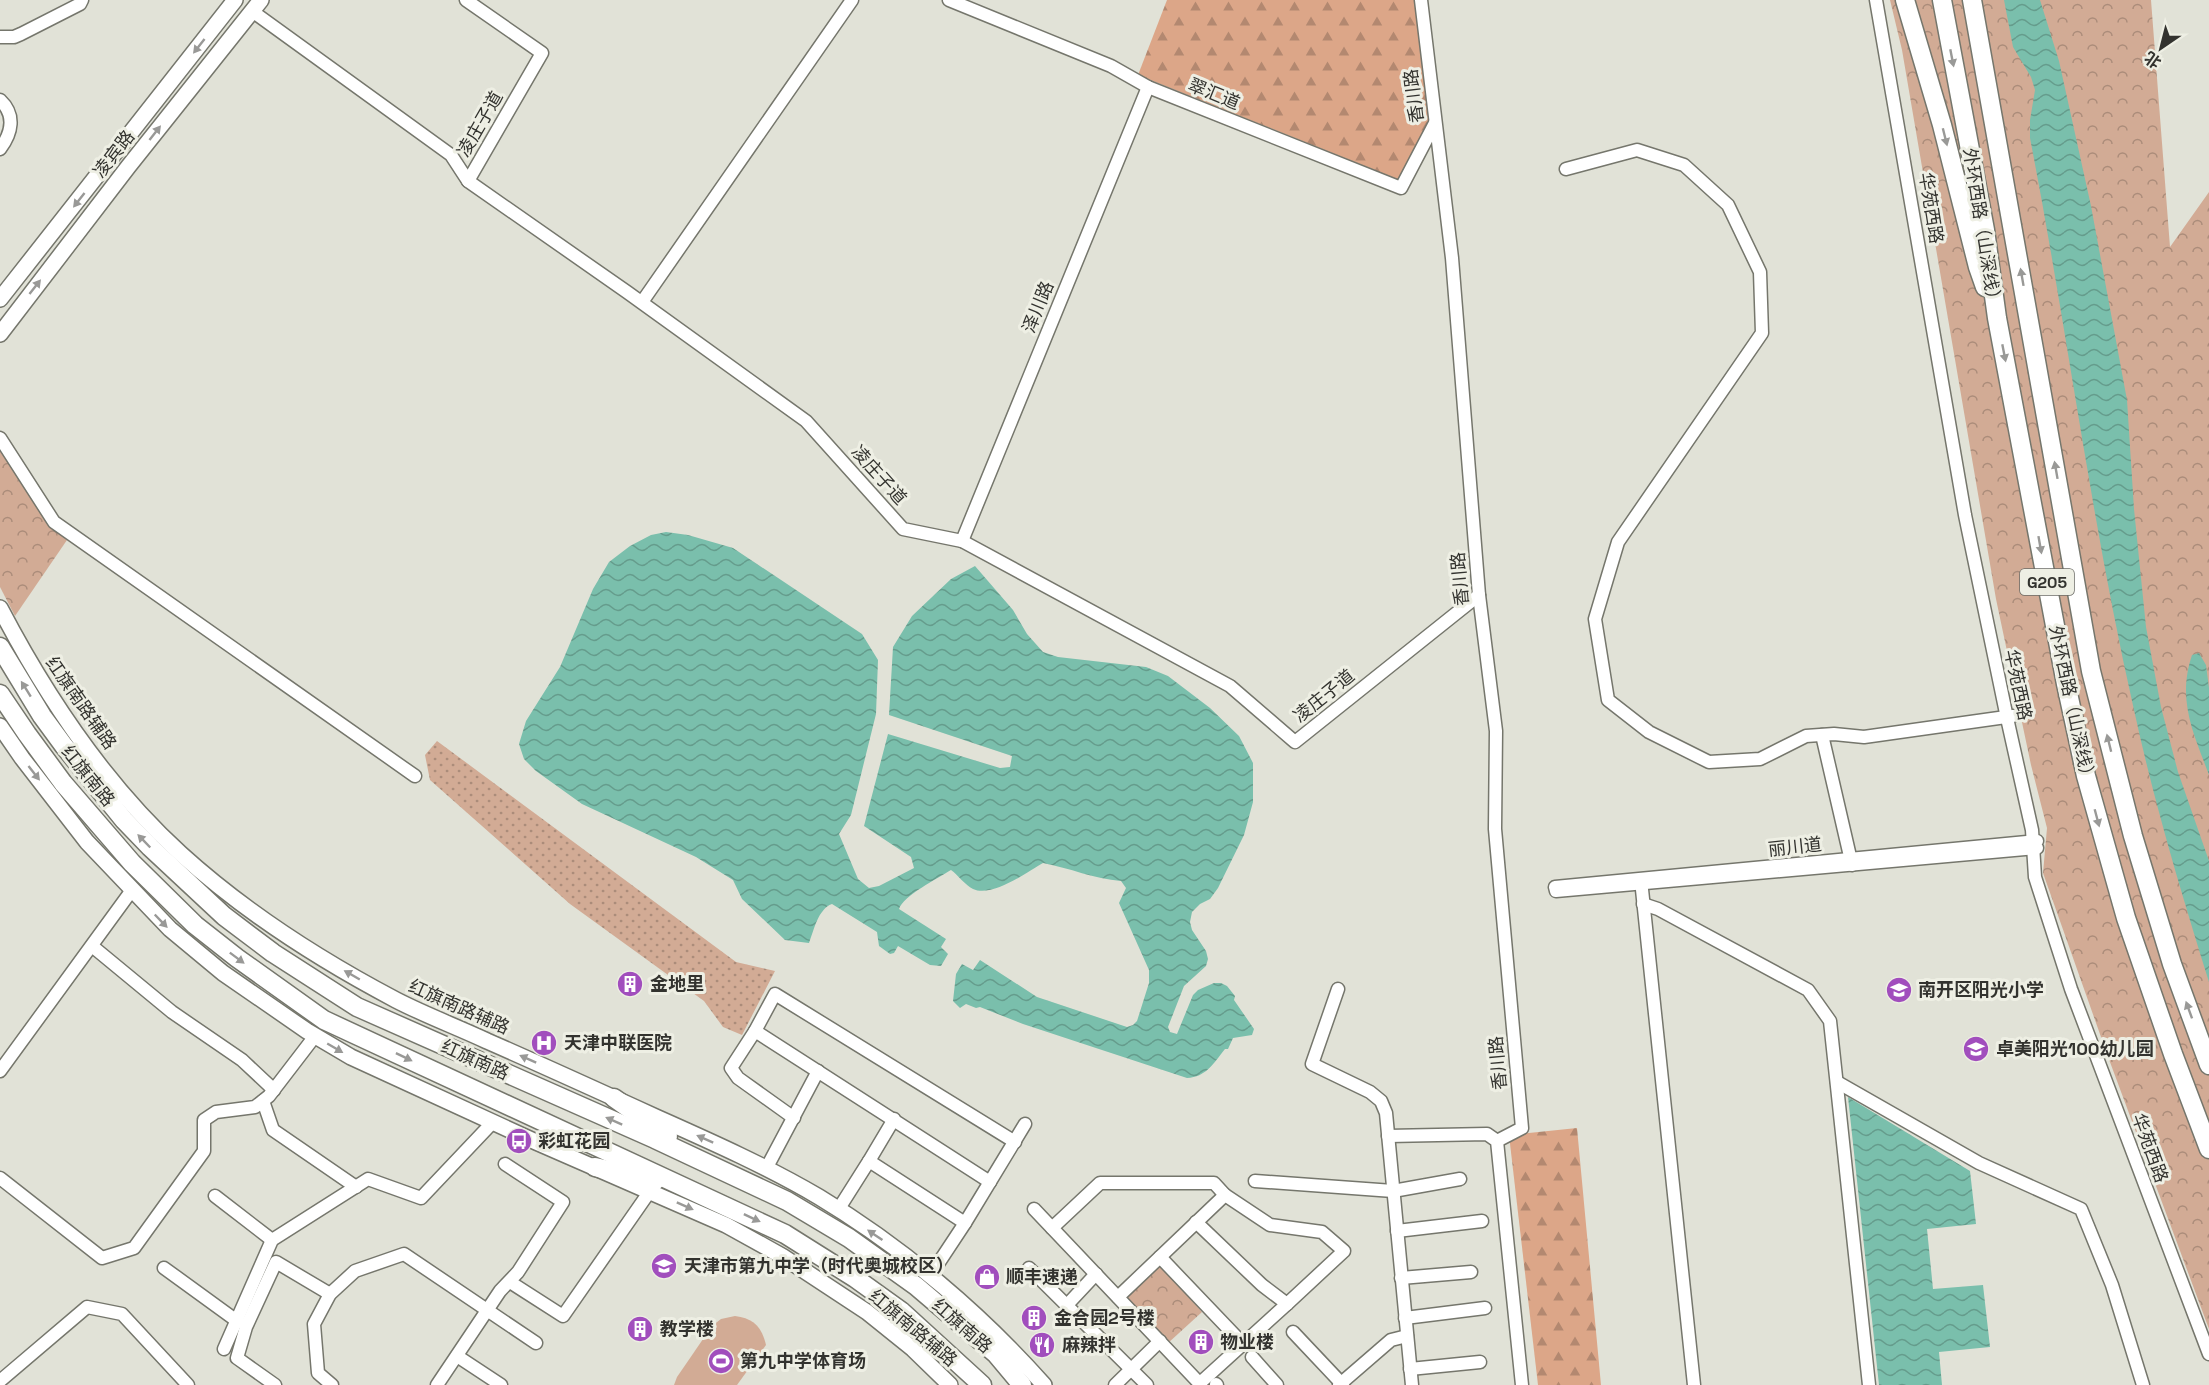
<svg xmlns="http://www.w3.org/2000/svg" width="2209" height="1385" font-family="'Space Grotesk','Noto Sans SC',sans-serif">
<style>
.grass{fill:url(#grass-dots)}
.forest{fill:url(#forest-firs)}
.park{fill:url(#park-crowns)}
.pitch{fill:#d2ab95}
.water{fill:url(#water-waves)}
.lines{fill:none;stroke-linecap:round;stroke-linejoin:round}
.minor-casing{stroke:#75766c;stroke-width:15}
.major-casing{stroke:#75766c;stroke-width:18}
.highway-casing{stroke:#75766c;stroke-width:21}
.minor{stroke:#fff;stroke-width:12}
.major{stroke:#fff;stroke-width:15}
.highway{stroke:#fff;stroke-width:18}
.oneway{fill:#999997}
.labels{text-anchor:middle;stroke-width:6;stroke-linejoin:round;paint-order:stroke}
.shield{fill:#eeefe4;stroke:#6b6b65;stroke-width:1.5}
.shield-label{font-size:16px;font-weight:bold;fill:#33332f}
.street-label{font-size:18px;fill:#33332f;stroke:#eeefe4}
.poi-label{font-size:18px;font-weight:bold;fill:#33332f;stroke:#eeefe4;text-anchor:start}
</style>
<defs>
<pattern id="grass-dots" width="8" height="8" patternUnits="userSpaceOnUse" patternTransform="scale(1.5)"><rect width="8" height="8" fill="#d2ab95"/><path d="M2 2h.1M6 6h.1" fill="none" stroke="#ab8c7a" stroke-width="1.8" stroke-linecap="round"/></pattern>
<pattern id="forest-firs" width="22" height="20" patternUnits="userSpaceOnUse" patternTransform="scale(1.5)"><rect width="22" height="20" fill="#dca688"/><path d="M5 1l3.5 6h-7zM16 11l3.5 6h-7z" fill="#b38870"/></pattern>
<pattern id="park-crowns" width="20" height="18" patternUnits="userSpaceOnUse" patternTransform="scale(1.5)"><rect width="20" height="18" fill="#d2ab95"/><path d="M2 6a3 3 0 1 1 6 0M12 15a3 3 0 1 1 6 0" fill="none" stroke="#ab8c7a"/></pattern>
<pattern id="water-waves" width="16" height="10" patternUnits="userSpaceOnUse" patternTransform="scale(1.5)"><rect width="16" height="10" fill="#7abfac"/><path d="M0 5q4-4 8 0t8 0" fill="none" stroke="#659c8c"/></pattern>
</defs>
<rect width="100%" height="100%" fill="#e1e2d7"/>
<polygon class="grass" points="437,741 736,962 775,971 742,1035 723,1027 704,1001 570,904 430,780 425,755"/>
<g class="forest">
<polygon points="1167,0 1417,0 1430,124 1399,180 1138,75"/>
<polygon points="1577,1128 1601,1385 1538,1385 1509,1135"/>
</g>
<g class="park">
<polygon points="1890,0 2151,0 2170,247 2209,192 2209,1329 2107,1054 2043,873 2047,828 2031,765 1996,599 1902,50"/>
<polygon points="0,446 67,540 15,616 0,587"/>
<polygon points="1159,1264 1202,1312 1167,1344 1124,1296"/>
</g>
<path class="pitch" d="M735,1316c18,2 27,11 31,29l-29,40h-63l3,-8 35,-51 9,-7z"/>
<g class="water">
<path d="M2004,0h36l19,61 32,145 36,194 7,109 12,118 15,80 17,65 31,89v121c-28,-90 -55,-180 -75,-272 -43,-189 -67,-382 -104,-572v-18l5,-30 -4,-13 -18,-30z"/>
<path d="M666,532l22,3 45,13 129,86 16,26 -2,54 -25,101 -12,19 19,45 11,9 10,-2 35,-18 -3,-11 -47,-31 24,-92 112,34 10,-1 2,-11 -123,-41 4,-68 19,-31 39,-37 24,-13 38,44 14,24 16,18 15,5 88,10 22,9 42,32 29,28 14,27v39l-9,33 -26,53 -8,11 -10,5 -8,8 -2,10 2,8 14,21 2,8 -2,7 -22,20 -16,41 2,5 7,2 16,-39 5,-5 16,-7h7l6,3 8,10 -1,4 20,29 -2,6 -19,3 -5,11h-3c-12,15 -19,28 -38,29l-164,-54 -43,-17 -4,1 -10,-4 -6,4 -7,-7 3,-27 6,-10 11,6 7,-10 57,37 90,30 6,-2 4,-4 12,-38v-13l-30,-67 7,-15 -5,-7c-27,-2 -51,-13 -78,-18 -16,9 -51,35 -70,26 -8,-4 -15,-14 -22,-19 -13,8 -48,26 -52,39l47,30 -5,8 7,7 -7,12 -11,-1 -32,-19 -4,7 -4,1 -11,-8 -2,-14 -45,-28c-14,5 -18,26 -23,39l-24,-3 -43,-41 -9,-19 -37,-23 -114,-53 -46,-33 -12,-12 -5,-15 7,-23 34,-54 33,-78 16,-27 21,-16 21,-11z"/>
<path d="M2199,653l7,12 3,23v87c-16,-43 -32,-75 -17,-120z"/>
<polygon points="1848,1097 1970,1171 1976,1224 1927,1229 1933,1289 1983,1285 1990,1347 1939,1352 1942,1385 1879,1385"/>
</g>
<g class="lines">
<g class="minor-casing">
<g id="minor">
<polyline points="466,0 542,53 468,181 627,292 806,421 903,529 962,541 1230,686 1295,742 1479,595"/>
<polyline points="949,0 1111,66 1148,87 1401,188 1435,123"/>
<polyline points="1421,0 1452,258 1479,595 1496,731 1495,829 1522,1128 1497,1141"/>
<polyline points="1876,0 1965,515 2007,718 2032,830 2035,877 2071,989 2209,1354"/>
<polyline points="252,11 451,155 468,181"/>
<polyline points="0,37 14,37 21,34 80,4 82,0"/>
<path d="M0,100c16,15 12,33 0,49"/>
<polyline points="1566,169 1637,150 1684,165 1728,205 1760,272 1762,333 1618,542 1595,619 1608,700 1649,732 1709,762 1760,759 1806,736 1834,734 1864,737 2013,716"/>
<polyline points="642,302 852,0"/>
<polyline points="0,438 54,522 415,776"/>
<polyline points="962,541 1148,87"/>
<polyline points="1822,735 1852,865"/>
<polyline points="2037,841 1555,887 1556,891 2037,848"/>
<polyline points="1641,880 1694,1385"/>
<polyline points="1643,904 1658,909 1808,990 1830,1021 1869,1385"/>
<polyline points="92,946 172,1012 242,1060 274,1090"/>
<polyline points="1338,989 1312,1064 1370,1092 1381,1101 1386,1113 1412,1385"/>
<polyline points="755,1031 775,994 1015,1142"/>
<polyline points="0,1071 132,890"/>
<polyline points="1837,1082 1979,1163 2081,1209 2112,1285 2143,1385"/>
<polyline points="263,1101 273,1130 356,1187"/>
<polyline points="794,1118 738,1078 731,1068 755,1031 990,1182"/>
<polyline points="1388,1136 1487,1134 1497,1141 1522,1385"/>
<polyline points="869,1161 894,1119"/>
<polyline points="766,1169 818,1071"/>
<polyline points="0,1178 102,1258 134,1248 204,1151 204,1120 216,1112 255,1107 269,1096 315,1036"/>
<polyline points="1255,1181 1393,1191 1460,1179"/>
<polyline points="215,1196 272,1240"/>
<polyline points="1034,1209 1201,1385"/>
<polyline points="838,1210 869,1161 965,1223 930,1276"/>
<polyline points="1196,1222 1262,1285 1287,1304 1199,1384"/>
<polyline points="965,1223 1025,1124"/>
<polyline points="1052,1228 1100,1183 1214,1183 1225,1195"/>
<polyline points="1397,1231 1482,1221"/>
<polyline points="1160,1257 1243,1344"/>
<polyline points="164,1268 237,1321"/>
<polyline points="1029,1268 1147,1385"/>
<polyline points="1401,1278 1471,1272"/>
<polyline points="510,1282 563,1316 650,1191"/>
<polyline points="1118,1297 1225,1195 1270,1225 1322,1232 1344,1251 1287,1304"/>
<polyline points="1067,1305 1096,1274"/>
<polyline points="1405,1318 1485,1308"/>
<polyline points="1293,1332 1343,1385"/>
<polyline points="224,1349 272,1240 368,1179 421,1198 493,1122"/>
<polyline points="457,1356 501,1385"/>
<polyline points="1252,1357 1277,1385"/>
<polyline points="1410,1369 1480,1362"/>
<polyline points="0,1381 87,1307 122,1314 188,1385"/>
<polyline points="1216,1384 1217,1385"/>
<polyline points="275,1385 237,1358 246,1327 276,1262 330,1294"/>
<polyline points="332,1385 318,1373 314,1324 330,1294 355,1271 404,1254 536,1343"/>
<polyline points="437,1385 500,1291 518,1272 563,1202 505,1164"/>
<polyline points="1115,1385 1160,1341"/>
<polyline points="1339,1385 1391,1340 1407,1336"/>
</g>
</g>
<g class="major-casing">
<g id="major">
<polyline points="0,299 235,0"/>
<polyline points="0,334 128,167 261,0"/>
<path d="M0,608c47,90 105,177 181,246 64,58 139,106 215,146 29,15 61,27 91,41 57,25 114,51 171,77 54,24 110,49 161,79 83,50 161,116 225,188"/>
<polyline points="0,726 22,758 87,842 170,929 223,973 307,1031 351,1057 536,1142 726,1225 782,1256 867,1312 913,1349 950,1385"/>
</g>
</g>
<g class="highway-casing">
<g id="highway">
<polyline points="1905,0 1942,125 1978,267 1985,287"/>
<polyline points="1942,0 1985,230 1997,318 2066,684 2086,776 2126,918 2173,1054 2209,1149"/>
<polyline points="1972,0 2091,671 2133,836 2172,964 2209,1065"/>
<polyline points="0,647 42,716 64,746 124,820 150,847 224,916 273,953 357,1007 655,1139 787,1201 849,1238 916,1286 996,1354 1022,1385"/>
<polyline points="0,694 27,734 63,783 132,863 195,925 237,958 324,1020 785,1234 855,1278 901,1311 982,1385"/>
<polyline points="614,1098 668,1136"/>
<polyline points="595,1167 655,1181"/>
</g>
</g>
<use href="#minor" class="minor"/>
<use href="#major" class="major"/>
<use href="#highway" class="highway"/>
</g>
<defs><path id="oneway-solid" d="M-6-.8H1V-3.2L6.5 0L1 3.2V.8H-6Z" transform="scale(1.5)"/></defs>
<g class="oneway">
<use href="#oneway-solid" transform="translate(199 46) rotate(128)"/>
<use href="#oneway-solid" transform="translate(1952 58) rotate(79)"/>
<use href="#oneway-solid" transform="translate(155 133) rotate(-52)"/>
<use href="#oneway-solid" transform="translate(1945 137) rotate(76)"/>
<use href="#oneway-solid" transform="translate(79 200) rotate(128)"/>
<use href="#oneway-solid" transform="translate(2022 277) rotate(-100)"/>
<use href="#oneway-solid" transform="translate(35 287) rotate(-52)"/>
<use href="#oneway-solid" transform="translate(2004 353) rotate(79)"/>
<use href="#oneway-solid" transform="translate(2056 470) rotate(-100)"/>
<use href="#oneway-solid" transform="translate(2040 545) rotate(80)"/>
<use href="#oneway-solid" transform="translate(26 689) rotate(-122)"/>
<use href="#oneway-solid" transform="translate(2109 743) rotate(-104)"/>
<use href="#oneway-solid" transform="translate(34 773) rotate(52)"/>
<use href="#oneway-solid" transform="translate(2097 818) rotate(75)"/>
<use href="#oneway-solid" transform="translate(144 841) rotate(-134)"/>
<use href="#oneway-solid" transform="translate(161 921) rotate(46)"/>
<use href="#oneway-solid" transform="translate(237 958) rotate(37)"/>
<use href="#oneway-solid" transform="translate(352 975) rotate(-150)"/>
<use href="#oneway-solid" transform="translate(2189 1010) rotate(-110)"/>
<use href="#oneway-solid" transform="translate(335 1048) rotate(30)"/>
<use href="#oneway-solid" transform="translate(404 1057) rotate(26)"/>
<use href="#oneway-solid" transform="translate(528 1059) rotate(-156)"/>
<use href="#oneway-solid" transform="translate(614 1121) rotate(-156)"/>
<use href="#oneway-solid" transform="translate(705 1139) rotate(-156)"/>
<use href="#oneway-solid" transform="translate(685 1206) rotate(24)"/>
<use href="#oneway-solid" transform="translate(752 1218) rotate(25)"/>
<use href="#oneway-solid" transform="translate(875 1235) rotate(-146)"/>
</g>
<defs>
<g id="building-disc" transform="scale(1.35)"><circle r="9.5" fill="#a14ebd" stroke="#eeefe4"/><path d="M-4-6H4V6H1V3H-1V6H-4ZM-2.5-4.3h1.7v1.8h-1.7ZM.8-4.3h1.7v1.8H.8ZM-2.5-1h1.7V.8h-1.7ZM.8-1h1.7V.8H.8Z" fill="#fff"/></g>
<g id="school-disc" transform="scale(1.35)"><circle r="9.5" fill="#a14ebd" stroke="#eeefe4"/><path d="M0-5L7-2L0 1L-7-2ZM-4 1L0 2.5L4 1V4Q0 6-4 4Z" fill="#fff"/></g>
<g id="hospital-disc" transform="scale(1.35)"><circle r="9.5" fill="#a14ebd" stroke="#eeefe4"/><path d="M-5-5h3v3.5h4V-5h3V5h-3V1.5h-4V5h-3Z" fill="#fff"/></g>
<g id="bus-disc" transform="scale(1.35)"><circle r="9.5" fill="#a14ebd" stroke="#eeefe4"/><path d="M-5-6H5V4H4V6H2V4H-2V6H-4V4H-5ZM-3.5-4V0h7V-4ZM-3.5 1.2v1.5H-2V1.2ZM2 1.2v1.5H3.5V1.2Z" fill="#fff"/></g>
<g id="shop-disc" transform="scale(1.35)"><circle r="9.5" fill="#a14ebd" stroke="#eeefe4"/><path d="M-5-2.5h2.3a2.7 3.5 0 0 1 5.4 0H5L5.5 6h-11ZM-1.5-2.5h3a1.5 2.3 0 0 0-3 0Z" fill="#fff"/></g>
<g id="restaurant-disc" transform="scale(1.35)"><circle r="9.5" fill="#a14ebd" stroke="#eeefe4"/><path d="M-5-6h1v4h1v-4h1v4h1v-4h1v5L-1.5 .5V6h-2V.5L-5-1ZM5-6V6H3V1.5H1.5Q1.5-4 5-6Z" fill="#fff"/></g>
<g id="stadium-disc" transform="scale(1.35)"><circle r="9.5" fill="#a14ebd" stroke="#eeefe4"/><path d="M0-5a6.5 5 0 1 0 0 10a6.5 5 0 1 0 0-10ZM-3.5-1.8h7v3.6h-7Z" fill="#fff"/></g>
</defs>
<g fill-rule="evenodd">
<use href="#building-disc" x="630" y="984"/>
<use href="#school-disc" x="1899" y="990"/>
<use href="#hospital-disc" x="544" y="1043"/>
<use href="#school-disc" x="1976" y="1049"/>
<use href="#bus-disc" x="519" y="1141"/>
<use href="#school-disc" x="664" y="1266"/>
<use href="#shop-disc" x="987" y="1277"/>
<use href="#building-disc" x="1034" y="1318"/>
<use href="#building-disc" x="640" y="1329"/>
<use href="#building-disc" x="1201" y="1342"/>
<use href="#restaurant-disc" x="1042" y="1345"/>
<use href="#stadium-disc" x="721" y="1361"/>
</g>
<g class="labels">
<rect class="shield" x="2020" y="569" width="54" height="26" rx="4.5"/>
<g class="shield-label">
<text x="2047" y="588">G205</text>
</g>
<g class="street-label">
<text transform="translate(1214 94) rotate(22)" y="6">翠汇道</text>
<text transform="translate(1414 96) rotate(-97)" y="6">香川路</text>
<text transform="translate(480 124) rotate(-60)" y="6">凌庄子道</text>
<text transform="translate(114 154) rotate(-52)" y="6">凌宾路</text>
<text transform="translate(1931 208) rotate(81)" y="6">华苑西路</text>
<text transform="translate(1982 228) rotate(81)" y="6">外环西路（山深线）</text>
<text transform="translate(1038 307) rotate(-68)" y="6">泽川路</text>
<text transform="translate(879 475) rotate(48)" y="6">凌庄子道</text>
<text transform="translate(1460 579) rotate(-95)" y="6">香川路</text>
<text transform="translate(2018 685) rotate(78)" y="6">华苑西路</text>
<text transform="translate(1324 696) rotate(-39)" y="6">凌庄子道</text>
<text transform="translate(81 703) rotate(55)" y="6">红旗南路辅路</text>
<text transform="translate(2072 705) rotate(78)" y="6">外环西路（山深线）</text>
<text transform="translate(88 776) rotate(51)" y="6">红旗南路</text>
<text transform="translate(1795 847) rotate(-6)" y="6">丽川道</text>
<text transform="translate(459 1007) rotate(24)" y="6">红旗南路辅路</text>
<text transform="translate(475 1060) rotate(24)" y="6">红旗南路</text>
<text transform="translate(1498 1063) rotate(-95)" y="6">香川路</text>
<text transform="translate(2150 1148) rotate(70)" y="6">华苑西路</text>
<text transform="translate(962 1326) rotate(41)" y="6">红旗南路</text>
<text transform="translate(913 1328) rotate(40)" y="6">红旗南路辅路</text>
</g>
<g class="poi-label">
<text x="650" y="990">金地里</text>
<text x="1918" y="996">南开区阳光小学</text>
<text x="564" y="1049">天津中联医院</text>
<text x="1996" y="1055">卓美阳光100幼儿园</text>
<text x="538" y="1147">彩虹花园</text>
<text x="684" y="1272">天津市第九中学（时代奥城校区）</text>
<text x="1006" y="1283">顺丰速递</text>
<text x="1054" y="1324">金合园2号楼</text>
<text x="660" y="1335">教学楼</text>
<text x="1220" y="1348">物业楼</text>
<text x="1062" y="1351">麻辣拌</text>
<text x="740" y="1367">第九中学体育场</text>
</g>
</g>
<g transform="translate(2161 48) rotate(215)" stroke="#eeefe4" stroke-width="4.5" paint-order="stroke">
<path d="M0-4.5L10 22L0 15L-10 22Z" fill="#33332f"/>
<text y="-9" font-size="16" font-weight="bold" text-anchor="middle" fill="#33332f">北</text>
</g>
</svg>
